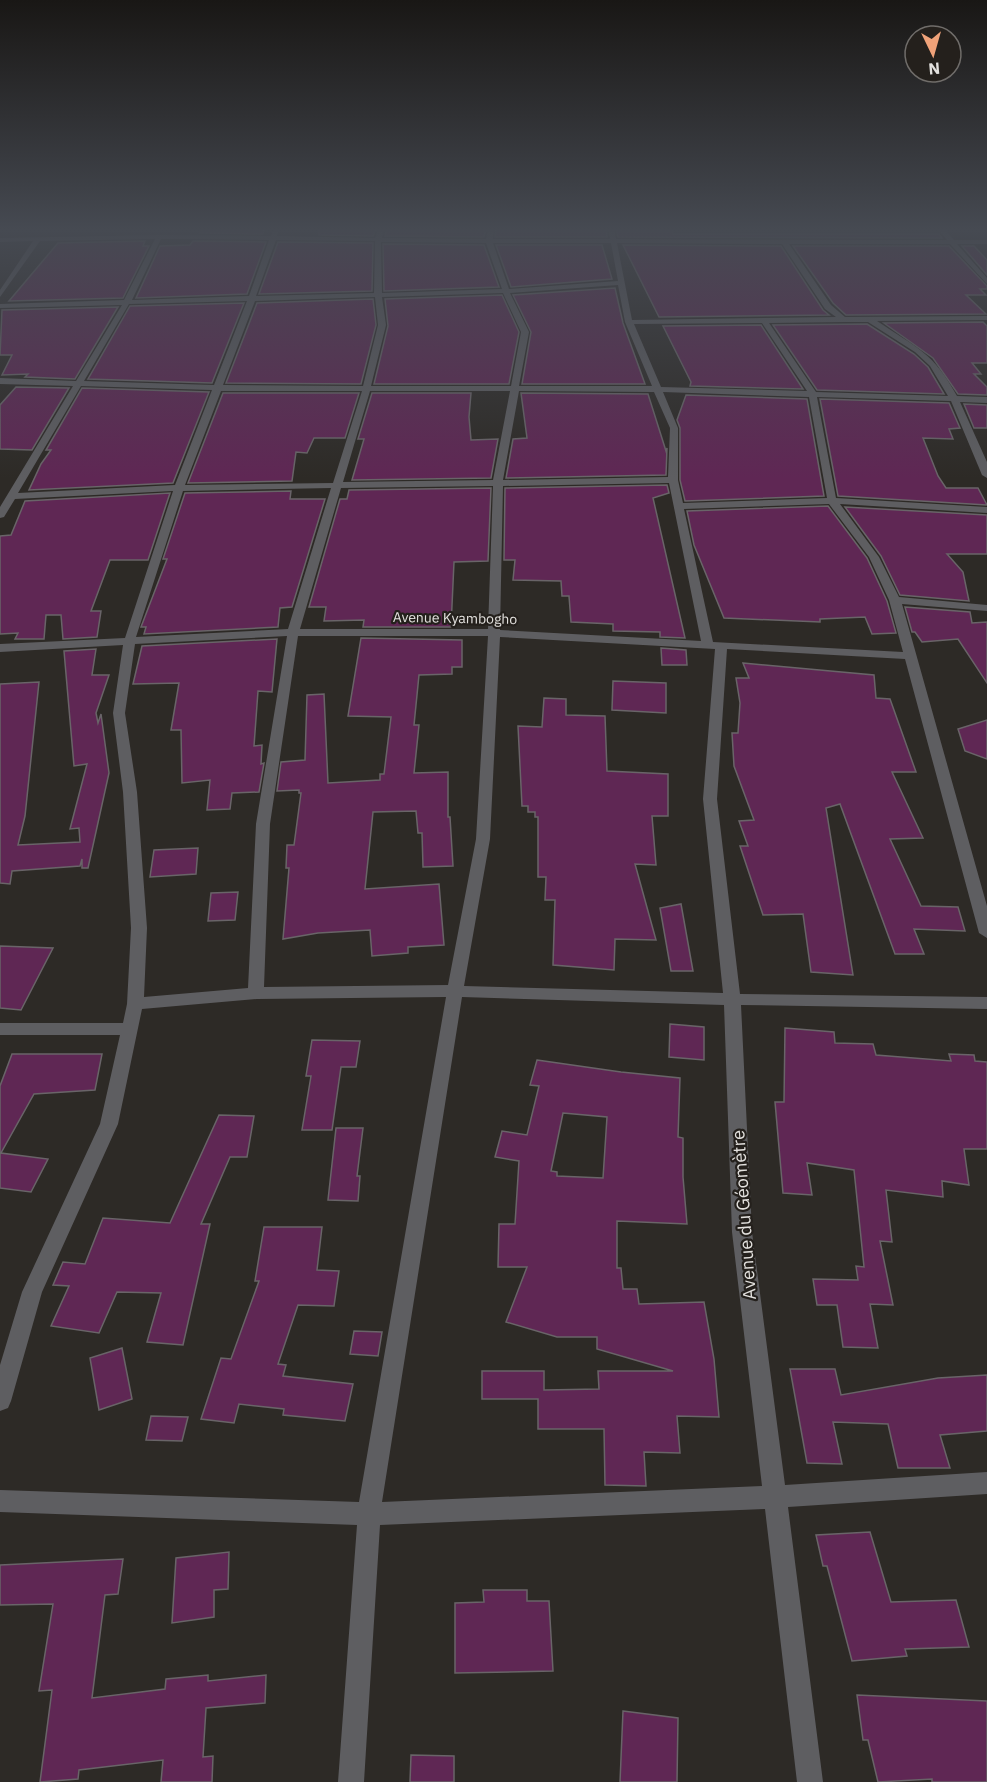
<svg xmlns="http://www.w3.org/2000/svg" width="987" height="1782" font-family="'IBM Plex Sans',sans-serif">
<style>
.building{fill:#5f2754;stroke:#696468;stroke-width:1.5;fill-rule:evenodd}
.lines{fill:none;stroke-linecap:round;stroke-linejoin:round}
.minor{fill:#5e5e61;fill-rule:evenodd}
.labels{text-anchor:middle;stroke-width:4.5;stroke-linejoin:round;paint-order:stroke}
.far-street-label{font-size:14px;fill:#e3e1de;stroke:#24201c}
.near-street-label{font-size:18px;fill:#e3e1de;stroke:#24201c}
</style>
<rect width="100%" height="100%" fill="#2d2a26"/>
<g class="building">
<polygon points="204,228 264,228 263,234 200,233"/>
<polygon points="318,228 377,228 373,236 319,235"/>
<polygon points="387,228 486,228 484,237 385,236"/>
<polygon points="496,228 606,228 607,237 495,237"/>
<polygon points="616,228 672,228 673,234 939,234 942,238 618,237"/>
<polygon points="145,241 143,246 149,246 123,298 9,301 58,243"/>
<polygon points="193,241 266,242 247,294 136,298 160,246 190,245"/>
<polygon points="278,242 373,243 372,291 259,294"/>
<polygon points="383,244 484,245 499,287 384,291"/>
<polygon points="496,245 602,245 612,279 511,287"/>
<polygon points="623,245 781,246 823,310 829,315 659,317"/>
<polygon points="793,246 949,246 987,286 987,289 980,289 986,295 966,295 986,314 846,315 833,303"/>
<polygon points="962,246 974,246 987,260 987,275"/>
<polygon points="615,288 623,323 645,384 522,384 531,332 513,295"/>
<polygon points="502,295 519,332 509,384 374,384 388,326 385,299"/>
<polygon points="373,299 376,325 361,384 226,383 257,303"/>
<polygon points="244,303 212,383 88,379 130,306"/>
<polygon points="118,307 75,379 25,377 28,374 2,375 12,355 0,355 2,310"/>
<polygon points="983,322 987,326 987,363 972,363 981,374 974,374 987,387 987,395 958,394 933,358 884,323"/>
<polygon points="867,324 914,354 928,367 944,394 817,390 773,325"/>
<polygon points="761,325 803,389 690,386 691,382 663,326"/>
<polygon points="16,387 69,388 32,450 0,449 0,405"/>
<polygon points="82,388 209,392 173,483 29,490 41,464 51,450 46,450"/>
<polygon points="223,393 359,393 345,438 314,438 307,453 296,452 292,481 188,483"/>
<polygon points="372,393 471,393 469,417 471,440 498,439 491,478 352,480 364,439 358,439"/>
<polygon points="521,393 648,394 666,451 667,448 666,475 506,478 513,439 527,438"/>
<polygon points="686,395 807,399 824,496 685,501 680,480 680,428 677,420"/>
<polygon points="820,399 949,403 960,428 949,429 953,439 923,438 938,476 946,488 978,488 987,505 838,496"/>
<polygon points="964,404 987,405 987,428 974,428"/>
<polygon points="667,485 669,493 653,498 685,638 660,637 660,632 613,631 613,624 571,622 569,596 562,596 561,581 513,580 515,560 504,560 505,488"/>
<polygon points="491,488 488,561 454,562 451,627 363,627 364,620 324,621 326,607 309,607 340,499 347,499 349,490"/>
<polygon points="291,491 290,499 325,499 292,607 280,608 278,627 144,634 146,627 141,627 167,559 163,559 185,493"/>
<polygon points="170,493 148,560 110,560 91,611 101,611 97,637 63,639 61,615 46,615 44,639 15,639 18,633 0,634 0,536 11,535 25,501"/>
<polygon points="828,506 867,558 887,601 896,633 872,634 865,617 820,619 820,622 724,618 694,545 687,511"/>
<polygon points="845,507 987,515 987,554 947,554 963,572 969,601 900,595 881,556"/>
<polygon points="905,607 970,612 972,623 987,622 987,683 958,639 922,642 915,632 912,632"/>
<polygon points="361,638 462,640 462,667 452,667 452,674 419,675 414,725 419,725 414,773 448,772 448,817 450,817 453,866 423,867 422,833 418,833 416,811 373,812 365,889 439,884 444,945 408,947 408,953 372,956 370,930 318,933 283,939 289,868 286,868 287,845 294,845 301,793 299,793 299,790 277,791 281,762 305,760 307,695 324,694 328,783 380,780 380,774 384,774 391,717 348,716"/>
<polygon points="277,639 272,692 258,691 254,746 262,745 261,764 264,763 259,792 232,793 230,809 207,810 210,780 182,783 181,730 171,730 179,683 133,684 142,646"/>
<polygon points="661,648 686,650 687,665 662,665"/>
<polygon points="96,649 92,675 109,675 96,713 98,723 101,714 109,773 88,868 82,868 82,859 80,866 12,871 10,884 0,883 0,684 39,682 25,816 18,845 80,842 79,828 70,829 87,764 74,766 64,651"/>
<polygon points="743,663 874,675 876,698 890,699 916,772 892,772 923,838 890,839 921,906 958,907 965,931 914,929 924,954 895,954 840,804 826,808 853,975 811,972 803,914 763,915 740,846 748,846 739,821 754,820 734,766 732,733 738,733 740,703 736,678 749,678"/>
<polygon points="613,681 666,683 666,713 612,710"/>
<polygon points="544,698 566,699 566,715 605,716 607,771 668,774 668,816 652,816 656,865 635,864 656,940 615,939 614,970 553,965 555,900 545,900 546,877 538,877 538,817 535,817 535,812 528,812 528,806 522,806 518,726 542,727"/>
<polygon points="987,720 987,759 965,751 958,729"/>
<polygon points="198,848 196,874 150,877 154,850"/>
<polygon points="238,892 235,920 208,921 211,893"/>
<polygon points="681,904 693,971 671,971 660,908"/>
<polygon points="0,946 53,948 21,1010 0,1008"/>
<polygon points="670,1024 704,1027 704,1060 669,1057"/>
<polygon points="785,1028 834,1032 835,1043 873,1044 876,1055 951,1061 949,1054 974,1055 975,1061 987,1062 987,1149 964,1149 969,1185 942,1181 943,1197 886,1190 892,1242 880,1241 893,1305 870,1304 878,1348 843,1347 837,1305 817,1305 813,1279 858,1280 856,1266 864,1267 854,1170 807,1163 812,1195 783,1193 775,1102 784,1102"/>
<polygon points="312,1040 360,1041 356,1067 341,1067 332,1130 302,1130 311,1076 306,1076"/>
<polygon points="12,1054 102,1054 95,1090 34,1094 1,1153 48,1159 31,1192 0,1188 0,1086"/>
<path d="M537,1060l84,12 59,6 -2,59 5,1v39l4,47 -70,-3v47h4l2,21h14l2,15 65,-2 10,57 5,58 -42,-1 3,37 -36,-1 2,34 -41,-1 -1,-56h-66v-30h-56v-28h62v19l55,-1 -1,-18h75l-76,-22v-12h-40l-51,-15 21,-55h-29l1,-43h16l4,-63 -24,-4 7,-26 25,4 12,-49 -9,-1zM563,1113l44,4 -4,61 -46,-2v-4l-6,-1z"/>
<polygon points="219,1115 254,1116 247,1157 230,1157 201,1224 210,1224 183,1345 147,1342 161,1293 117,1292 99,1333 51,1326 69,1286 53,1285 63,1262 85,1264 103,1218 170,1223"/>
<polygon points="336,1128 363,1128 357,1176 360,1176 358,1201 328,1200"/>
<polygon points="264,1227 322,1227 317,1270 339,1271 334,1306 298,1305 278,1364 286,1365 283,1376 353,1384 345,1421 283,1415 284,1409 239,1404 234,1423 201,1419 221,1358 231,1359 259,1281 255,1281"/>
<polygon points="354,1331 382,1332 378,1356 350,1354"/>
<polygon points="122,1348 132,1399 99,1410 90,1358"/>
<polygon points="790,1369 835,1369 841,1395 938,1378 987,1375 987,1431 940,1435 950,1468 898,1468 888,1424 833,1422 842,1464 807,1463"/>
<polygon points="151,1416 188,1417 182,1441 146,1440"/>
<polygon points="870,1532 891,1602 956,1600 969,1647 905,1649 907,1656 852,1661 827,1566 823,1566 816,1535"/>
<polygon points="229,1552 228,1589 214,1590 214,1617 172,1623 176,1558"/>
<polygon points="123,1559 118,1594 105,1595 92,1698 165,1689 166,1679 208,1675 208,1681 266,1675 265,1703 206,1708 203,1757 213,1756 212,1782 161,1782 163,1760 79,1770 78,1779 40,1782 52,1690 39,1691 53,1604 0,1605 0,1565"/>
<polygon points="483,1590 527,1590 527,1601 549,1601 553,1671 455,1673 455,1603 484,1602"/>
<polygon points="857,1695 987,1701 987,1782 932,1782 932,1779 878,1782 868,1740 863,1740"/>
<polygon points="623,1711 678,1718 677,1782 620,1782"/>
<polygon points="411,1755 454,1756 454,1782 410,1782"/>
</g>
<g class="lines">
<path class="minor" d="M274,228h6l-3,8 98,2 4,-10h6l-3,10 104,1 2,-11h6l-1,11h117l-2,-11h6l2,11 331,1 -10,-12h7l10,12h33v4h-30l30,34v6l-37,-40h-161l42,61 14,12 142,-1v4l-110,1c40,27 56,31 80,75l30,1v6l-27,-1 27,60v16l-5,-3 -31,-74 -134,-4 19,101 151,9v6l-147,-9 39,53 20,40 88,8v6l-85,-7 85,302v32l-8,-5 -74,-274 -178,-10 -10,150 23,195 247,3v12l-246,-4 11,227 33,253 202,-13v22l-199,13 35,275h-26l-32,-273 -385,16 -16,257h-26l19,-257 -357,-13v-22l359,12 87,-505 -189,2 -115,10 -24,115 -76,168 -31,109 -3,7 -8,3v-46l22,-73 78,-168 20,-89h-120v-12h123l4,-19 4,-76 -8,-136 -10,-79 10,-68 -123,7v-8l125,-6 48,-147 -158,8 -11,18 -4,1v-11l73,-121 -73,-2v-6l76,3 46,-76 -122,3v-4l124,-4 31,-61 -115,2 -40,56v-7l33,-49 -33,1v-4l159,-3 112,1zM161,239h13l95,1 -20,56 -117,4zM276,240l99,1 -1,52 -118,3zM381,242l105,1 16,46 -120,4zM493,243h118l7,38 -109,8zM617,243l165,1 43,65 11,8 -204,3zM618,285l7,37 27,64h-133l10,-54 -19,-39zM503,293l18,39 -10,54h-140l15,-61 -4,-28zM375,297l3,28 -15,61 -140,-1 32,-84zM247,301l-33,84 -130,-4 45,-77zM846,322h22l47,30 15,14 18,30 -132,-4 -47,-69zM762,323l45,68 -146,-4 -27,-63zM81,386l131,4 -37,95 -157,8zM221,391h141l-29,92 -148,2zM370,391h140l-17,89 -150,2zM519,391l135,1 16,36 -2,49 -165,3zM663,392l146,5 18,101 -144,5 -5,-23v-52zM669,483l32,158 -201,-11 3,-144zM493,486l-5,143h-188l41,-141zM331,488l-43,141 -152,8 47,-146zM829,504l40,53 20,43 14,52 -190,-10 -29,-133zM287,636l-31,188 -8,164 -104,9 3,-69 -10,-136 -12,-79 10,-69zM298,636h190l-12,203 -28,146 -184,2 6,-163zM500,637l215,12 -12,150 20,194 -259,-7 26,-147zM462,997l262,8 8,227 30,254 -380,16z"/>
</g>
<linearGradient id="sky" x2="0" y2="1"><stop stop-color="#191715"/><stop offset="0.48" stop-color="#464a52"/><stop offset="1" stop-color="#464a52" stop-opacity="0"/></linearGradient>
<rect width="987" height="478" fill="url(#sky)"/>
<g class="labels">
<g class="far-street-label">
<text transform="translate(455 618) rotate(1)" y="5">Avenue Kyambogho</text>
</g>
<g class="near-street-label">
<text transform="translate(744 1215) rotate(-94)" y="6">Avenue du Géomètre</text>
</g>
</g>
<g transform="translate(933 54) rotate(175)"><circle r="28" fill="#24201c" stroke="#706d6a" stroke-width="1.5"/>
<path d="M0-4.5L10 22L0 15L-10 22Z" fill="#f0a279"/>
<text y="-9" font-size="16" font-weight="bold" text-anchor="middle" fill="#e3e1de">N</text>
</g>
</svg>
